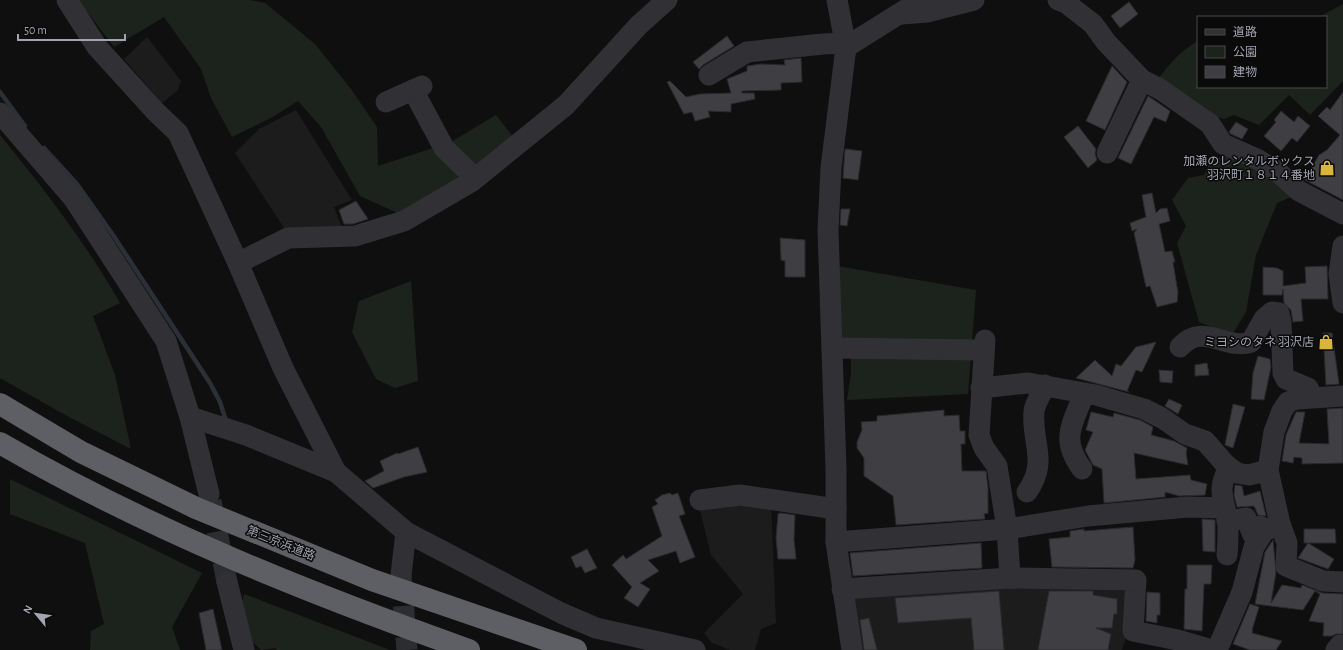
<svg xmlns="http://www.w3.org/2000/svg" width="1343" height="650" font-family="'Alegreya Sans','Noto Sans JP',sans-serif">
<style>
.built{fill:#1c1c1d}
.green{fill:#1c231d}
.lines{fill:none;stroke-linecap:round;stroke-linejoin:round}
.stream{stroke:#2b3037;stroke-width:4.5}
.building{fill:#3f3f43;stroke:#2a2a2c}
.minor-tunnel{stroke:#2c2d30;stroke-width:21;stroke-dasharray:21 10;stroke-linecap:butt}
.minor{stroke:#313135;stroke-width:21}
.highway{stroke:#5d5f65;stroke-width:22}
.labels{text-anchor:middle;stroke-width:3;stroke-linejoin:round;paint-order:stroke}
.poi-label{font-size:12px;fill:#a2a5b0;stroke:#0b0a0b;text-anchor:end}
.street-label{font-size:12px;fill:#a2a5b0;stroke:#0b0a0b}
</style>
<rect width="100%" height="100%" fill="#0f0f10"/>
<g class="built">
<polygon points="147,37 181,81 178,90 162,103 124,59"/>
<polygon points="296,110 352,200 334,207 341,225 348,231 286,231 235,153 259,129"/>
<polygon points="701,502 771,502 776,623 761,629 755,650 730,650 712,643 704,633 743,594 711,555 700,510"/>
<polygon points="1128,584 1127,634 1122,650 859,650 854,592"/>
</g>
<g class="green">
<polygon points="78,0 250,0 265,3 315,44 351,89 377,127 378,166 451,142 496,115 513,137 477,169 402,215 360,196 321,127 298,101 271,118 232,137 211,98 201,69 164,17 114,47"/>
<path d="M1343,4v77l-33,34 -21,-20 -30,30 -25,-10 -10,4 -18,-5 -51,-31c13,-17 24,-32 43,-42v46h128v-70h-7z"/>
<path d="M0,135c44,54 86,108 120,168l-27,13 22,59 16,74 -64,-33 -67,-38z"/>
<polygon points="1232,156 1296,195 1277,203 1256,255 1246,312 1232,335 1199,322 1177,243 1186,226 1172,200 1188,178 1204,175 1211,159"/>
<polygon points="837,266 976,290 968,394 847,400 851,373 851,357 841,343"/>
<polygon points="411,281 418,381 395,388 376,379 352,332 359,301"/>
<polygon points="10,479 202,573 172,627 180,650 90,650 91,631 104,624 85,543 10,514"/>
<polygon points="244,594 390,650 277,650 275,648 261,650 249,639 242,605"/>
</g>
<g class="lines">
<g class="stream">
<polyline points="0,92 25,126"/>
<polyline points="44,148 77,184 113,235 210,383 220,402 226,421"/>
</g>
</g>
<g class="building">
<polygon points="1129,2 1138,14 1120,28 1111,16"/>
<polygon points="727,36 734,46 703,65 699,69 693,62"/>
<polygon points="801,58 802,82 781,83 781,90 742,91 742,93 754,93 755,99 731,104 731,112 708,111 710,117 695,121 692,112 684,114 667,82 670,81 686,97 700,94 731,93 727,79 747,71 747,66 761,64 785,65 784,60"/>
<polygon points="1112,66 1127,82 1105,130 1086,121"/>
<polygon points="1343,92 1343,200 1305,180 1319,155 1327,150 1340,135 1318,116 1327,107 1330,110"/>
<polygon points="1148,96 1170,111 1166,122 1154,117 1131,164 1118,158"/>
<polygon points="1281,111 1294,122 1298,116 1310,126 1297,142 1292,138 1281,151 1264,136 1276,122 1274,120"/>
<polygon points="1236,122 1248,129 1242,139 1231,134 1229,132"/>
<polygon points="1078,126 1096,149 1095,154 1097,160 1088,168 1064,137"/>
<polygon points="845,149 862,151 858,180 843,178"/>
<polygon points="1152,193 1156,213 1160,209 1167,208 1170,221 1159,224 1165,252 1172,251 1175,262 1173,262 1178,293 1177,302 1157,307 1150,286 1146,287 1134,233 1137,229 1132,231 1130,223 1146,217 1142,195"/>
<polygon points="356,201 368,219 353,224 344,224 339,210"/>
<polygon points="841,209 850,209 847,226 840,225"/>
<polygon points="780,238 805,240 805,277 785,277 785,261 781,260"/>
<polygon points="1327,266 1328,299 1301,299 1303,321 1293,322 1291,310 1284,303 1283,289 1282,295 1263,295 1263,267 1277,268 1283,271 1283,286 1306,283 1305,267"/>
<polygon points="1323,333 1332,333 1339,384 1326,385"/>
<polygon points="1156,342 1142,372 1136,370 1127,391 1129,392 1076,378 1095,360 1112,376 1116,364 1121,366 1136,347"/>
<polygon points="1258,356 1270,359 1271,367 1264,400 1251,399 1253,373"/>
<polygon points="1207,363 1209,375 1195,376 1195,365"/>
<polygon points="1159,370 1173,371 1172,383 1160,382"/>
<polygon points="1169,399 1182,405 1178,414 1165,406"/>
<polygon points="1233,404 1245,407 1233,448 1225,445"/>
<polygon points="1343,408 1343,463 1302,464 1302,458 1294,457 1293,463 1282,461 1286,435 1296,412 1305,412 1299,443 1329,444 1327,409"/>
<polygon points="944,410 944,416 959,415 960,431 965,431 965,444 961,444 962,471 986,471 988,488 988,513 984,514 985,519 896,525 893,496 864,476 864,458 857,448 857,442 862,430 861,422 877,421 877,416"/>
<polygon points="1091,412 1113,417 1114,413 1140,420 1153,427 1151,435 1174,441 1187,448 1186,453 1188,465 1134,453 1136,479 1190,475 1191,480 1207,484 1205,495 1179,496 1165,492 1165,497 1104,503 1102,469 1093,465 1085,450 1093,432 1086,430"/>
<polygon points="418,447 427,472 404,477 373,488 365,481 384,471 380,461 397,453 398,454"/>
<polygon points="1235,485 1242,486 1244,496 1260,491 1266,516 1258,515 1254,506 1237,507 1234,495"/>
<polygon points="670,493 672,495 678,493 685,514 679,516 695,557 680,563 676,551 648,560 659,571 640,583 650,589 638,607 624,598 632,587 612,565 623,555 626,559 662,536 652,507 658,504 655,500 662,495"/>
<polygon points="780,513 795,515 794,539 796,559 778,559 776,538 778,514"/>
<polygon points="1202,519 1215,520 1215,552 1203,551"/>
<polygon points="1133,527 1135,560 1133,568 1052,567 1049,539 1070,537 1070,531 1084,529 1084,531"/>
<polygon points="1304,529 1335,529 1336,543 1304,543"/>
<polygon points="1273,540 1276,572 1271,603 1282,585 1301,588 1302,585 1322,593 1343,594 1343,634 1336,634 1332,636 1323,636 1324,623 1309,621 1320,594 1315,591 1303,610 1255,604 1265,552"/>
<polygon points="981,543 982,568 853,576 850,553"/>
<polygon points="1308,543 1334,559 1328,569 1298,558"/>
<polygon points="587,549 597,568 585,573 581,566 576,568 571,557"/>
<polygon points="1187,565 1212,565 1211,584 1204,584 1202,631 1184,629 1185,589 1187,589"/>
<polygon points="999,591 1004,650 974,650 971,618 898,623 895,598"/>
<polygon points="1049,591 1093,591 1093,595 1117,599 1117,614 1114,614 1112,628 1096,628 1111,634 1108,650 1038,650"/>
<polygon points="1147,592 1160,593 1160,615 1157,615 1157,623 1146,621"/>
<polygon points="1250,604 1259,607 1252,630 1253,630 1252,633 1282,641 1276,650 1250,650 1233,644"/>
<polygon points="213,609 222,650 206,650 199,613"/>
<polygon points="869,618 877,650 864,650 860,620"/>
</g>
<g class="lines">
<g class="minor-tunnel">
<polyline points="211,501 227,582"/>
<polyline points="401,575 407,650"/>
</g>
<g class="minor">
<polyline points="67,0 97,47 156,112 178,133 238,263 283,368 336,472"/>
<polyline points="837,0 846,47 831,168 828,230 836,469 836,542 852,650"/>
<polyline points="1058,0 1066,3 1093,24 1106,42 1142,80 1160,89 1210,124 1223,144 1257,159 1278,172 1299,191 1343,214"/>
<polyline points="902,14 927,12 974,0"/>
<polyline points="846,47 921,0"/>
<polyline points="709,75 747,52 823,44 845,43"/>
<polyline points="413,90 444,148 475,178"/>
<polyline points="386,102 422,86"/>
<polyline points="0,113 74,199 166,341 190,417 209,494"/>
<polyline points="1107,153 1142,80"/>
<polyline points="1343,246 1339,274 1343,303"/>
<polyline points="238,263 288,238 355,236 404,221 471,182 566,105 639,25 667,0"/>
<polyline points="985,340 979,435 984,448 997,466 1007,529 1010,578"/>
<path d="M1180,347c23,-26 46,4 71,-5l13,-23 8,-7 7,1 2,9 2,51 3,6 22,9 5,9"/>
<polyline points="832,348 983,350"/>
<polyline points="981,388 1028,383 1096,395 1144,409 1162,418 1185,434 1205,441 1226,465 1237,473 1249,475 1268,470"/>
<polyline points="1343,396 1297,399 1288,402 1282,411 1274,432 1268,470 1280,524 1287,543 1286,566 1323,581 1343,582"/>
<polyline points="190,417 246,435 336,472 406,532 561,613 596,628 695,650"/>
<path d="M1082,469c-22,-30 -10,-44 2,-75"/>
<path d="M1027,492c22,-31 4,-49 7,-81 1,-8 8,-18 11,-26"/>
<polyline points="700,500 740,495 836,509"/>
<polyline points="1227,521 1246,518 1253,535 1260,526 1267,530"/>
<polyline points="836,542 1007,529 1088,516 1188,507 1223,508"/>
<path d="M1227,555c1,-10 1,-20 1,-29 -2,-24 -13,-35 1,-58"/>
<polyline points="401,575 406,532"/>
<polyline points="227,582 244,650"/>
<polyline points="842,589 1010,578 1136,580 1133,631 1178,640 1212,650"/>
<polyline points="1217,650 1242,592 1254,547 1264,531 1280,524"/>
<polyline points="1336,650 1340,645 1343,647"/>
</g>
<g class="highway">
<polyline points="0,404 81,452 196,508 372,580 576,650"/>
<path d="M0,443c148,86 308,150 469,207"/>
</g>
</g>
<defs>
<g id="shop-bare" transform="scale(1.2)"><path d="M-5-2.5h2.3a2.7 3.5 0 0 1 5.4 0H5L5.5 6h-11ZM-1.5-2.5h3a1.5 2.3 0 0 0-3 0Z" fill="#dab53d" stroke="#0b0a0b" stroke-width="2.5" paint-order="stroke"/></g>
</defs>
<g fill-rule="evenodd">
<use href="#shop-bare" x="1327" y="168"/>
<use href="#shop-bare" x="1326" y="342"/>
</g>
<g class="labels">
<g class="poi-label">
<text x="1315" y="165">加瀬のレンタルボックス<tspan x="1315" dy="14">羽沢町１８１４番地</tspan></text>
<text x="1314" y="346">ミヨシのタネ 羽沢店</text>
</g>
<g class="street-label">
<text transform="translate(281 543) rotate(22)" y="4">第三京浜道路</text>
</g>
</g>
<rect x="1197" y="16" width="130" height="72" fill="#0b0a0b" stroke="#47484d"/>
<rect x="1205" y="29" width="20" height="6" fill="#313135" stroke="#47484d"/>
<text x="1233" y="36" font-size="12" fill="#a2a5b0">道路</text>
<rect x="1205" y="46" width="20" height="12" fill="#1c231d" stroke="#47484d"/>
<text x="1233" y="56" font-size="12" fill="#a2a5b0">公園</text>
<rect x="1205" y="66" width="20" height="12" fill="#3f3f43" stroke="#47484d"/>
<text x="1233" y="76" font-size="12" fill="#a2a5b0">建物</text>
<g transform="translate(36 614) rotate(299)" stroke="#0b0a0b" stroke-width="3" paint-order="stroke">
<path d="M0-3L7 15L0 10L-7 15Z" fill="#a2a5b0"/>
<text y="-6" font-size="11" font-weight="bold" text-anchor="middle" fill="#a2a5b0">N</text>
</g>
<path d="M18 34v6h107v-6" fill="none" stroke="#a2a5b0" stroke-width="2"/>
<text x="24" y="34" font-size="12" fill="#a2a5b0" stroke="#0b0a0b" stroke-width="3" paint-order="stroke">50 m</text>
</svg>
